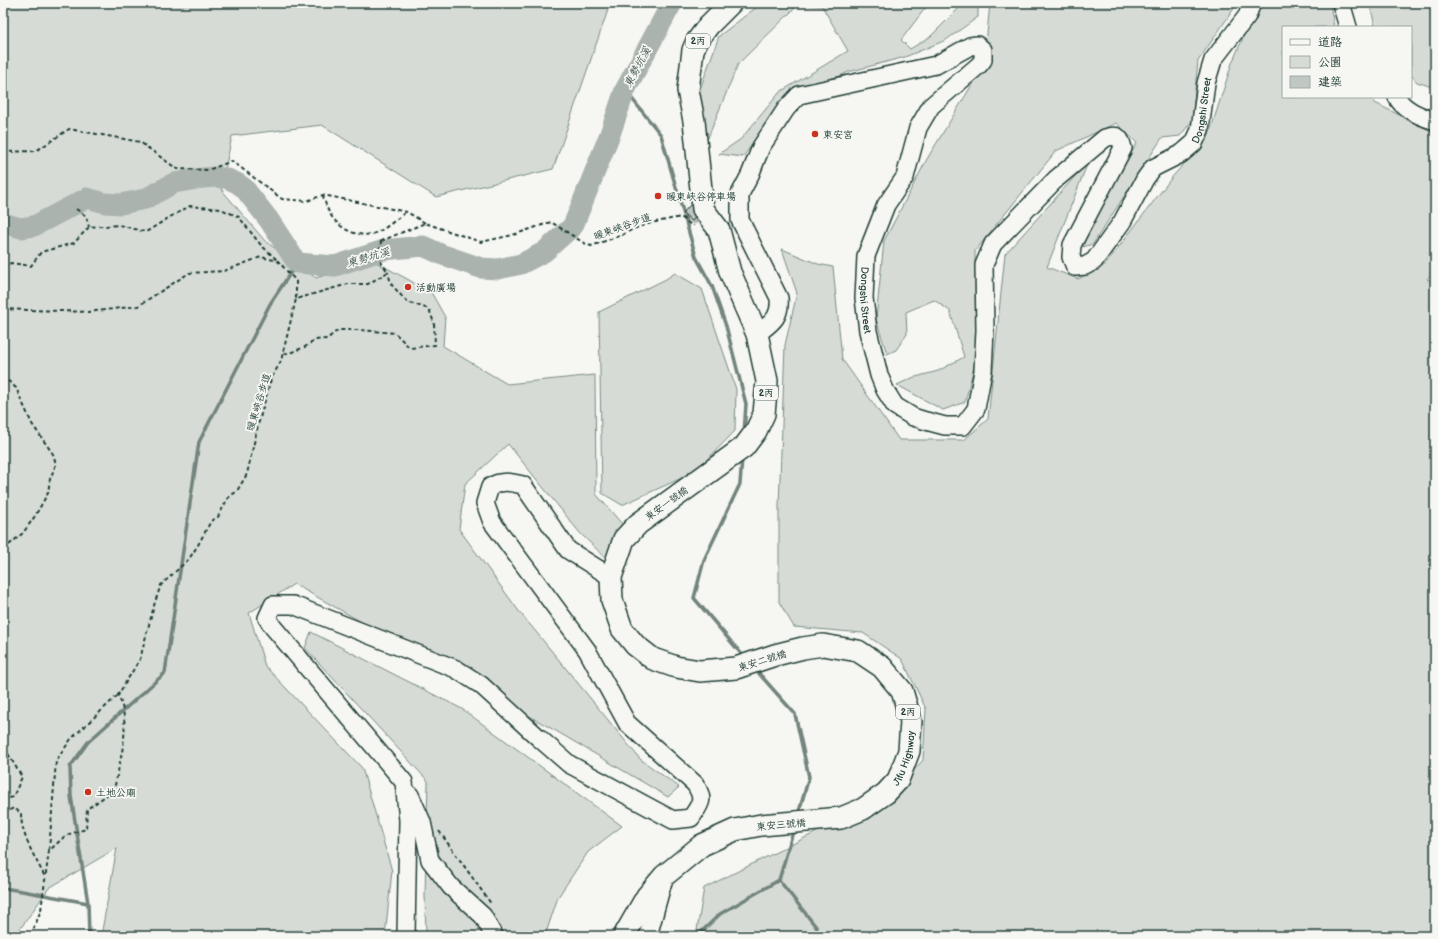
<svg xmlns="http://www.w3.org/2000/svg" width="1438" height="939" font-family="'Balsamiq Sans','LXGW WenKai TC',sans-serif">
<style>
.green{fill:#d6dbd6;stroke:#7a8c85}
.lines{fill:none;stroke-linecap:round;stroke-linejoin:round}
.stream{stroke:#72847d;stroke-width:3.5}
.river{stroke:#aab3ae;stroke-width:21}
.building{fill:#c1c8c3;stroke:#1f3d34;filter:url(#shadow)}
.minor-casing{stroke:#1f3d34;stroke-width:20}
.major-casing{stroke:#1f3d34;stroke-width:24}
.path{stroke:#1f3d34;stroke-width:2;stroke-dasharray:4 3;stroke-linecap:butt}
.minor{stroke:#f6f6f2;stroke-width:17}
.major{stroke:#f6f6f2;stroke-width:21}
.poi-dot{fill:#c8321e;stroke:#f6f6f2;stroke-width:1.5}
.labels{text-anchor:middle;stroke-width:3.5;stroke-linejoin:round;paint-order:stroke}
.shield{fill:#f6f6f2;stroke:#60746d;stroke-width:1}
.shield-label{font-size:9px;font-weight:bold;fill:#1f3d34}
.street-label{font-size:10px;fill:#1f3d34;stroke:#f6f6f2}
.poi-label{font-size:10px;fill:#1f3d34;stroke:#f6f6f2;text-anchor:start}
.water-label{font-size:11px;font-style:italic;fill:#425a52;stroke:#f6f6f2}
</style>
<defs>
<filter id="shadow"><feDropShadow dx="2.5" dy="4.5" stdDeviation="0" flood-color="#0004"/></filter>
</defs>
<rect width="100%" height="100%" fill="#f6f6f2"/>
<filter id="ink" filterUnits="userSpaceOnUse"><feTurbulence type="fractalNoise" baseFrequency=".025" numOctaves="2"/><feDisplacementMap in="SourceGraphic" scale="8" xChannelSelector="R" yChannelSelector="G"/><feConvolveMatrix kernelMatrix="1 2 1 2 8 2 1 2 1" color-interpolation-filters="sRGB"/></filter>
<g filter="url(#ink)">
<g class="green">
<polygon points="3,3 615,3 609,7 553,169 436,197 322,125 232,136 221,189 265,241 316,278 372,260 409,280 432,294 445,317 443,346 507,384 595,375 596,494 636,540 612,564 580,533 508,444 465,484 459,529 518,610 640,759 679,787 668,797 556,731 294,584 249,613 265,666 362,768 392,871 385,936 101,936 117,848 49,888 15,936 3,936"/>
<polygon points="762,3 929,3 901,40 910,49 930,37 964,3 978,3 978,17 946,40 905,57 848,72 779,106 743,157 719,154 741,139 780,92 848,51 822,6 798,5 738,64 705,145 699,92 719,36"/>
<polygon points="990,3 1235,3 1233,10 1198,61 1192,121 1180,136 1162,138 1093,244 1083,247 1087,233 1137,143 1116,123 1056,151 975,251 976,359 965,402 943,410 897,385 912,378 938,371 964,357 950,311 934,300 906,312 907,334 896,350 887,354 876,319 884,241 927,159 984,65"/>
<polygon points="1258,3 1330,3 1334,27 1283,27 1283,97 1371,97 1375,103 1435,133 1435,270 1427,279 1435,283 1435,936 696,936 704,888 863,809 900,786 923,760 926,709 902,659 863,633 794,627 779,602 779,506 785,345 797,293 782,249 818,264 833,267 842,359 899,440 964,440 988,419 1005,254 1088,162 1047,267 1078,279 1105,265 1173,176 1208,138 1232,63"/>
<polygon points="1370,3 1435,3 1435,88 1417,82 1411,75 1411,27 1375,27"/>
<polygon points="675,273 702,289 736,389 735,431 695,472 622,505 602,493 599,312 666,279"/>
<polygon points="311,632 462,709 622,826 588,852 558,897 545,936 426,936 425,895 428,781 305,648"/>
</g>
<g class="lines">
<g class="stream">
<polyline points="625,90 661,135 696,257 712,286 726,326 746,404 744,433"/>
<polyline points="742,458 740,484 704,560 694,598 744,657"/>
<polyline points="755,669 795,714 809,777 798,815"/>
<polyline points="794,828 779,880 817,928 814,936"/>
<polyline points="3,888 22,891 88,903"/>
<polyline points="89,936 88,903 71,796 70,767 88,742 165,673 199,442 270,304 297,263"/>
<polyline points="697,936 720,914 779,880"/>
</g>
<polyline class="river" points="3,223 21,228 34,226 87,198 105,203 121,204 145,199 174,183 203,178 216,177 228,179 237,183 244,188 269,220 297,263 335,266 384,250 423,246 443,255 481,268 498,269 521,264 544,252 573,226 610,134 625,90 672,3"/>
</g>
<polygon class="building" points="696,198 705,206 692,221 683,213"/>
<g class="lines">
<g class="minor-casing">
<g id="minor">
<polyline points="1341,3 1348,27"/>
<path d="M1397,97c6,13 25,20 38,24"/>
<path id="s1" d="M757,334c14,-11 24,-16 22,-36l-39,-78v-26l10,-19 11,-28 25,-38 13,-14 137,-30 34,-19 7,-1 6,5v10l-4,5 -48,41 -13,22 -13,49 -19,28 -20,51 -2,42 4,33 11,44 6,15 10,16 18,11 13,4 19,5h18l13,-17 7,-38 2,-41 -1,-65 9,-21 63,-65 49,-41c12,-4 15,-2 18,10l-51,97 -1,12 4,10 10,-1 9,-5 28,-39 23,-43 8,-11 28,-14 13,-11 6,-13 6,-47 7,-23 34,-44 5,-13"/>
<polyline points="410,795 422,822 430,860 451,887 483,916 494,936"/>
<path d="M406,936l2,-116 -4,-38 -131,-155 -6,-9 6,-13h20l163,64 25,16 58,53 30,26 104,56 18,-2c10,-15 14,-18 4,-34l-68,-61 -40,-73 -95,-128 -7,-19 5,-16c11,-7 20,-5 33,-2l45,65 43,27"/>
<polyline points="648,936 664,878"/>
</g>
</g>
<g class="major-casing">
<g id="major">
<path id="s2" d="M624,936l23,-40 17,-20 38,-31 33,-15 26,-5 80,-7 22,-9 23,-16 12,-13 11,-29 2,-30 -9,-30 -20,-24 -24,-16 -35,-6 -20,3 -28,7 -39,13 -36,3 -24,-4 -23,-8 -18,-14 -13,-16 -10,-29 -1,-23 13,-38 14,-15 106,-77 12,-16 8,-17 3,-33 -10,-47 -27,-62 -11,-42 -16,-21 -9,-88 -6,-31 5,-40 4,-9 12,-16 22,-22"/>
</g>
</g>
<g class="path">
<polyline points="3,152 36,151 69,129 140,142 177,169 208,170 232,161 282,199 307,201 323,195 407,212 425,223"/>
<path d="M323,195c1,5 3,10 5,15 7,16 27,28 44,24 12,-3 24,-15 34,-22"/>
<polyline points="76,209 86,216 89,227"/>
<polyline points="381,241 425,223 481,242 513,235 551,222 584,243 591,246 622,235 633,229 651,223 681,217 691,225 694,225"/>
<polyline points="3,267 11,263 31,266 41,252 74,243 89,227 119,225 146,232 170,217 190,206 221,209 239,217 260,244 277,260"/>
<polyline points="3,309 88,312 138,306 189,273 224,271 261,257 278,261 296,281 296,299"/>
<polyline points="284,354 292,352 305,347 315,340 327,339 338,330 361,330 395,333 410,348 435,345 434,323 429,309 407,302 391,284 388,272"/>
<polyline points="3,376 16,388 32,424 53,454 56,464 50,479 48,493 35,516 23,533 3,550"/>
<polyline points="3,749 7,752 22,777 13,797 6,799 3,797"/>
<path d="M3,813l11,-5 7,5c0,23 14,44 24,64"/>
<polyline points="439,831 492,905"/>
<polyline points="49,850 56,761 71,739 118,695"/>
<path d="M31,936l10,-26 8,-59 17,-16 20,-6 1,-20 27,-19c6,-31 18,-65 4,-95l22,-36 15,-57 6,-17 28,-26 9,-14 13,-24 7,-4 10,-19 9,-7 10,-17 11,-49 13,-46 10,-18 15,-62 52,-15h20l20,-12 -9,-13 2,-18"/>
</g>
<use href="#minor" class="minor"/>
<use href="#major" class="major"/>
</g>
</g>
<g class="poi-dot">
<circle cx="815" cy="134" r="4"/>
<circle cx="658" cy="196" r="4"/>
<circle cx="408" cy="287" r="4"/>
<circle cx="88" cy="792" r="4"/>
</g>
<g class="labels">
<g class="shield">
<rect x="686" y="34" width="24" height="14" rx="3"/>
<rect x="754" y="386" width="24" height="14" rx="3"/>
<rect x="896" y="705" width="24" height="14" rx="3"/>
</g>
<g class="shield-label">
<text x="698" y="44">2丙</text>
<text x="766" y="396">2丙</text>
<text x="908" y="715">2丙</text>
</g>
<g class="street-label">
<text dy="4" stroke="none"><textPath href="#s1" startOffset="1655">Dongshi Street</textPath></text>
<text transform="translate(622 226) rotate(-20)" y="4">暖東峽谷步道</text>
<text dy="4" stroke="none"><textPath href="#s1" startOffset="757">Dongshi Street</textPath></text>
<text transform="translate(258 402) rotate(-73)" y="4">暖東峽谷步道</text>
<text transform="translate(666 503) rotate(-36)" y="4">東安一號橋</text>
<text transform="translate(762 660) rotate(-17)" y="4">東安二號橋</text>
<text dy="4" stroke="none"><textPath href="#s2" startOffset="357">Jifu Highway</textPath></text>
<text transform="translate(781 824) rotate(-5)" y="4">東安三號橋</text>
</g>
<g class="poi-label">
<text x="823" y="138">東安宮</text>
<text x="666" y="200">暖東峽谷停車場</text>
<text x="416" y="291">活動廣場</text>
<text x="96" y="796">土地公廟</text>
</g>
<g class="water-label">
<text transform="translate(637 67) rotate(-62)" y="4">東勢坑溪</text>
<text transform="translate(368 257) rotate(-16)" y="4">東勢坑溪</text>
</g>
</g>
<rect width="1438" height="939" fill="none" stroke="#f6f6f2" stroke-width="16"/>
<rect x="8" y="8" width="1422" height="923" fill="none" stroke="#1f3d34" stroke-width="1.5" filter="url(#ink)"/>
<rect x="1282" y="26" width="130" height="72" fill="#f6f6f2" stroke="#a0aca6"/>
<rect x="1290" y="39" width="20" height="6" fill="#f6f6f2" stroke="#a0aca6"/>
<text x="1318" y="46" font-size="12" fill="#1f3d34">道路</text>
<rect x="1290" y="56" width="20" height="12" fill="#d6dbd6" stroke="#a0aca6"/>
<text x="1318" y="66" font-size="12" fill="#1f3d34">公園</text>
<rect x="1290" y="76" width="20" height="12" fill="#c1c8c3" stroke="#a0aca6"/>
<text x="1318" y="86" font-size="12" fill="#1f3d34">建築</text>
</svg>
